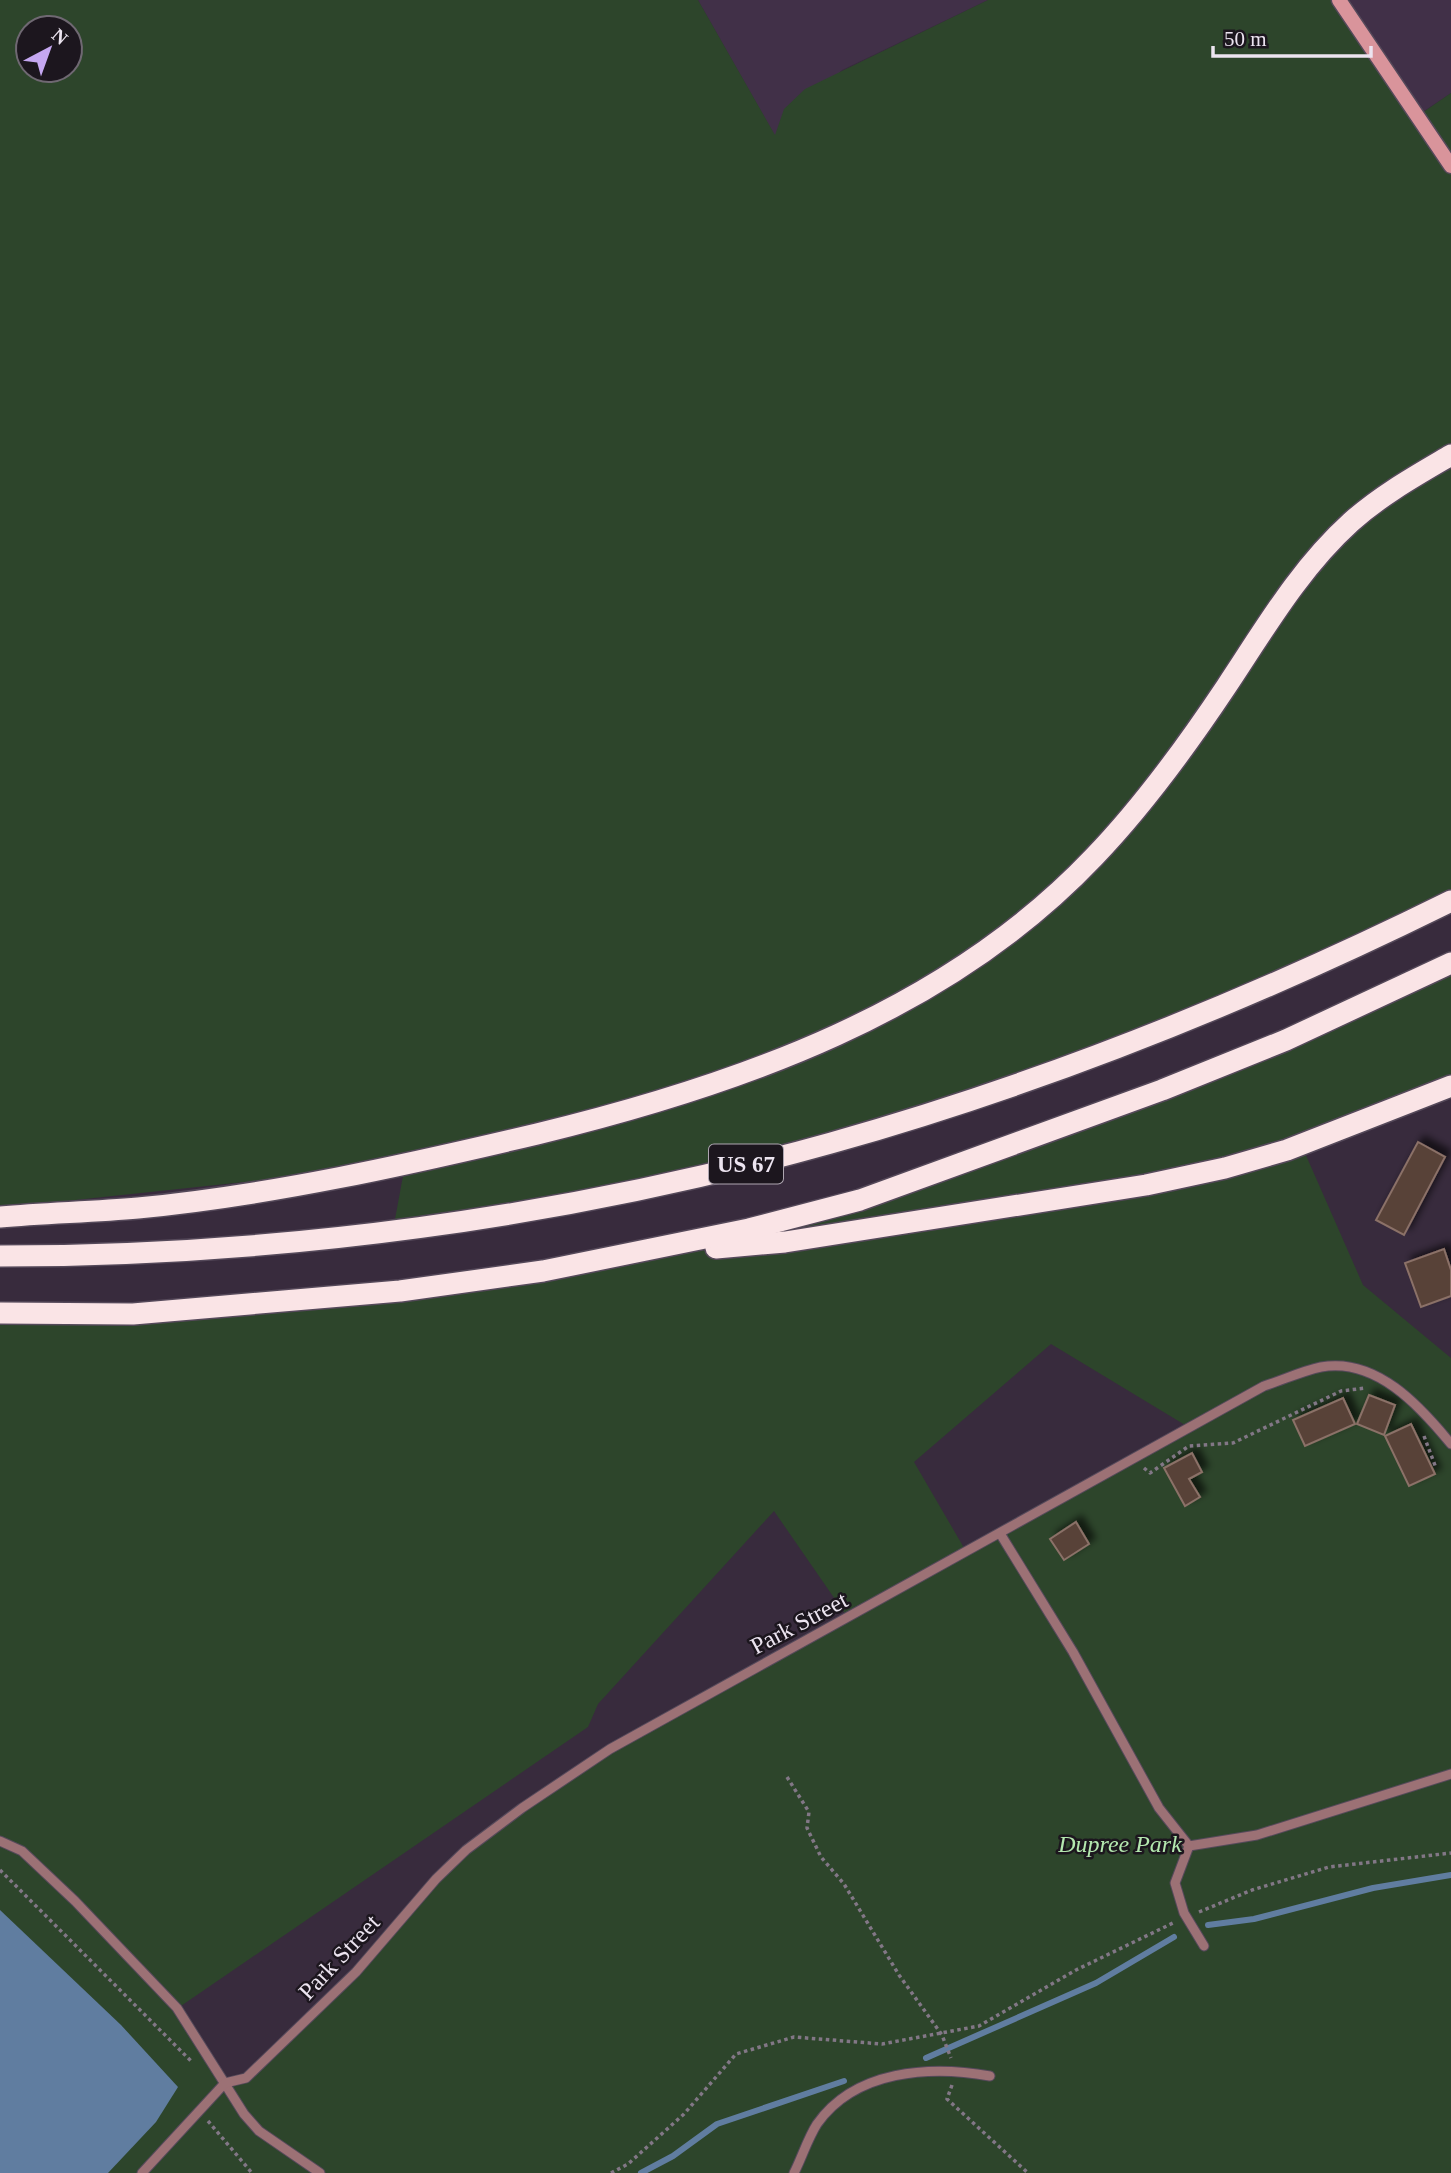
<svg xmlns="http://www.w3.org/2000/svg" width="1451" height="2173" font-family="Georgia,serif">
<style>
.built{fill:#413048}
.green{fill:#2d452b;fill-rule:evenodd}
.water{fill:#607da0}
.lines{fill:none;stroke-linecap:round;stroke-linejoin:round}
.stream{stroke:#607da0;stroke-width:6}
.building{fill:#594239;stroke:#8b7167;stroke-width:2;filter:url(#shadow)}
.lane-casing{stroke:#55495a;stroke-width:11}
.secondary-casing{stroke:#55495a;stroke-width:17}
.highway-casing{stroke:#55495a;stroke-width:24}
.path{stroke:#827786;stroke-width:3.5;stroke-dasharray:3.5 3.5;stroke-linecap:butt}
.lane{stroke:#9c7175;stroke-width:9}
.secondary{stroke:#d9949b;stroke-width:14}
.highway{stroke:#fae4e6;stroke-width:21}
.labels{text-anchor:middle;stroke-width:5;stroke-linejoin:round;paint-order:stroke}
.shield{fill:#1c161e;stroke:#aea6b1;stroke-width:2}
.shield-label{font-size:23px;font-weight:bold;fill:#ece4f0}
.street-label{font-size:24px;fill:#ece4f0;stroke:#1c161e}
.park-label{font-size:24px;font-style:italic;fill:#b4e8af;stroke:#1c161e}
</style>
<defs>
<filter id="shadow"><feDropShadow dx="6" dy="-6" stdDeviation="3.5" flood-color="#0009"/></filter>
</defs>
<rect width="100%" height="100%" fill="#382b3d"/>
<g class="built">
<polygon points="698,0 988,0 842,70 775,136"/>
<polygon points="1339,0 1451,0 1451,93 1418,115"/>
</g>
<g class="green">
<path d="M0,0h698l77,135 9,-26 21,-20 183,-89h351l80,115 32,-22v808l-184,86 -436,156 -438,87 12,-65 -405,43zM28,28h42v42h-42z"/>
<path d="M1451,963v123l-150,58 62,141 88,73v815h-1451v-860l400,-22 460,-91zM1051,1344l139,84 -223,125 -53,-91zM774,1511l74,107 -238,131 -144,101 -110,122 -110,106 -21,4 -47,-74 410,-281 10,-23z"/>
</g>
<polygon class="water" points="0,1910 121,2025 178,2087 156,2122 108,2173 0,2173"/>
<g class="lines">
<g class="stream">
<polyline points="1208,1925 1254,1919 1373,1888 1451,1875"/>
<polyline points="926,2058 1096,1983 1174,1937"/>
<polyline points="641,2173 673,2156 717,2124 844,2081"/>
</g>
</g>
<g class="building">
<polygon points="1418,1142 1445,1157 1404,1235 1376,1220"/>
<polygon points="1444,1249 1451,1270 1451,1296 1421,1307 1405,1263"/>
<polygon points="1369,1395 1395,1405 1384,1435 1357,1424"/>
<polygon points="1343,1398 1355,1424 1305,1446 1293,1420"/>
<polygon points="1411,1424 1435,1474 1409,1486 1385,1436"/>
<polygon points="1192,1453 1202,1472 1189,1479 1200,1497 1185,1506 1164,1468"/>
<polygon points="1076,1522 1089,1544 1064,1560 1050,1539"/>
</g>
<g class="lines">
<g class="lane-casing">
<g id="lane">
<polyline points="1001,1535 1073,1652 1159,1808 1189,1846 1257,1835 1451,1774"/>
<polyline points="0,1841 22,1851 75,1901 177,2008 244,2114 259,2131 320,2173"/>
<polyline points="1189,1846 1175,1883 1184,1913 1204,1946"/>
<path d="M142,2173l83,-90 21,-5 110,-106 80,-93 30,-29 56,-42 88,-59 654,-363c19,-6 38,-15 57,-19 55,-10 99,39 130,77"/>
<path d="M794,2173c8,-16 14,-35 23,-49 38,-54 113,-59 173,-48"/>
</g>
</g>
<g class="secondary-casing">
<polyline id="secondary" points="1339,0 1451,166"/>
</g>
<g class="highway-casing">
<g id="highway">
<path d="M0,1217c46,-4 92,-5 138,-9 134,-13 268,-43 399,-74 202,-49 410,-122 557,-277 50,-52 92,-110 132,-170 38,-57 73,-118 125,-165 30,-27 66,-47 100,-67"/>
<polyline points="716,1248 785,1242 1146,1185 1225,1168 1287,1150 1451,1086"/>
<path d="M0,1256c278,0 563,-38 831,-113 213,-60 422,-144 620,-242"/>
<polyline points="0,1313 133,1314 400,1291 543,1271 749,1229 860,1200 1162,1090 1286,1040 1451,963"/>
</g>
</g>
<g class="path">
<polyline points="1424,1436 1436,1468"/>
<polyline points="1144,1468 1150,1473 1189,1446 1233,1443 1341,1391 1366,1388"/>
<polyline points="787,1777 809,1812 807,1828 821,1857 844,1884 899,1975 942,2035 951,2058"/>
<polyline points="0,1870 191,2061"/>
<polyline points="1199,1912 1252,1890 1329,1867 1451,1853"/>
<polyline points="952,2085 947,2099 1028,2173"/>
<polyline points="208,2121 252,2173"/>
<polyline points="611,2173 628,2164 684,2114 736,2054 794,2037 882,2044 979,2026 1076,1970 1173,1923"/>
</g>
<use href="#lane" class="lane"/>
<use href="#secondary" class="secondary"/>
<use href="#highway" class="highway"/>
</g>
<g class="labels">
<rect class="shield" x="709" y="1144.5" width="74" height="39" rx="5"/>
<g class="shield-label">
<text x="746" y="1172">US 67</text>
</g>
<g class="street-label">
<text transform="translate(799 1623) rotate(-28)" y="8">Park Street</text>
<text transform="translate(339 1957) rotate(-47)" y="8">Park Street</text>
</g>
<g class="park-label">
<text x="1120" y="1852">Dupree Park</text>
</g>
</g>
<g transform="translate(49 49) rotate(41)"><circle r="33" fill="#1c161e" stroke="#6f6872" stroke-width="2"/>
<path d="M0-5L12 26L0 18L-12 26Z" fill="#c5a7f1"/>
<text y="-10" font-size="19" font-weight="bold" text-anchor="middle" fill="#ece4f0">N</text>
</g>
<path d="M1213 46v10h158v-10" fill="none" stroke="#ece4f0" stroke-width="3.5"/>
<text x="1224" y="46" font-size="21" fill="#ece4f0" stroke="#1c161e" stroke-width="5" paint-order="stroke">50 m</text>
</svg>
